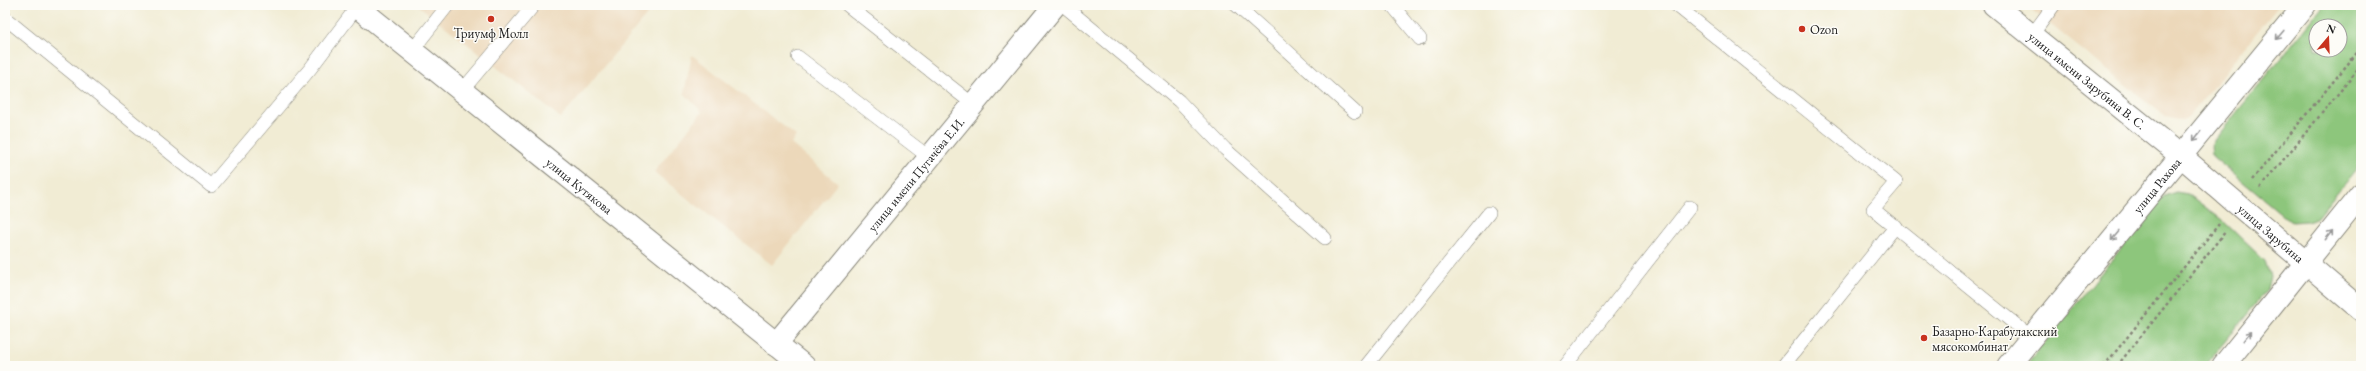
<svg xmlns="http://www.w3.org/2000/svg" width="2366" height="371" font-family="'EB Garamond',serif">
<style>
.built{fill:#ecd8ba}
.green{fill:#8dc67b;stroke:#54714c;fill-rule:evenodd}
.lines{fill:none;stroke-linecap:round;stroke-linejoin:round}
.lane-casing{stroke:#868478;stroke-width:14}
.street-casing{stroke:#868478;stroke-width:24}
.secondary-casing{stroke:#868478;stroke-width:24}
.path{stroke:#868478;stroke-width:2.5;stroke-dasharray:3 3;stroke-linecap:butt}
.lane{stroke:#fff;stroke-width:13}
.street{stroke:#fff;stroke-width:22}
.secondary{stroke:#fff;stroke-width:22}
.oneway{stroke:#999}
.poi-dot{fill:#c8321e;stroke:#fdfcf7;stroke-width:1.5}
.labels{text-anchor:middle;stroke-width:3;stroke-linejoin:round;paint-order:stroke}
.poi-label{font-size:13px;fill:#1c1c1c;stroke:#fdfcf7;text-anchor:start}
.street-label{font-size:13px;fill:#1c1c1c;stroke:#fdfcf7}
</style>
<rect width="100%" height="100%" fill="#fdfcf7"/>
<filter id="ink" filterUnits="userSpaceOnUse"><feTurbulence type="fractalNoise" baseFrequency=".025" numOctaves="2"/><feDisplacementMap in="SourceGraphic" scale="8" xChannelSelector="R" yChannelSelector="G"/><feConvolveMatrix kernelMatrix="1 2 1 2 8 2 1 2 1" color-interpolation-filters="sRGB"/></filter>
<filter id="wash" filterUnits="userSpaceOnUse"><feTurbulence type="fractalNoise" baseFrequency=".012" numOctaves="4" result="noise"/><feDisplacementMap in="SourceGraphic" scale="16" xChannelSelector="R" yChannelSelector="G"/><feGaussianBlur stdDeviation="0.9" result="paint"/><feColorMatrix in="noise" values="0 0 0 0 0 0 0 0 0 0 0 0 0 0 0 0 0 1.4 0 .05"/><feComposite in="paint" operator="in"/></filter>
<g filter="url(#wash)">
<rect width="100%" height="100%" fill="#f1ecd4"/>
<g class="built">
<polygon points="418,5 655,5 561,118"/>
<polygon points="2026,5 2279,5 2187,118 2177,120 2166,117"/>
<polygon points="692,55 796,136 791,144 838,183 772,265 654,172 702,112 684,93"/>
</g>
<g class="green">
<path d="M2324,5h37v158l-44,54 -10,4 -16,1 -79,-66 -1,-10 4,-7zM2316,26h24v24h-24z"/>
<polygon points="2176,192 2188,194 2222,220 2265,261 2270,276 2267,290 2205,366 2025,366 2164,196"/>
</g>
</g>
<g filter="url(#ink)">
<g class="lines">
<g class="lane-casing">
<g id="lane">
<polyline points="847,5 974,105"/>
<polyline points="1063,5 1179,101 1225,149 1325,238"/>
<polyline points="1236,5 1355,112"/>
<polyline points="1392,5 1420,39"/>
<polyline points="1676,5 1896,182 1873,209 2031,337"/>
<polyline points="5,18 211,186 310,69 357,7"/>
<polyline points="2032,35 2054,5"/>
<polyline points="411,52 448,5"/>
<polyline points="798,57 930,158"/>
<polyline points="461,92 534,5"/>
<polyline points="1366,366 1489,213"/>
<polyline points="1565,366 1690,207"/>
<polyline points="1783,366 1896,226"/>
</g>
</g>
<g class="street-casing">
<g id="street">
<path id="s1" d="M1994,5l187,151 180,154"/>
<path id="s2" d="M776,344l279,-339"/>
<path id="s3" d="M2008,366l297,-361"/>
<polyline points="2223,366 2361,194"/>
</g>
</g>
<g class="secondary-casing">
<g id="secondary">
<path id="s4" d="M355,5l449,361"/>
</g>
</g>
<g class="path">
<polyline points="2252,180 2361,48"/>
<polyline points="2260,188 2361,66"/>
<polyline points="2104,366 2219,224"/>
<polyline points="2117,366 2226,231"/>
</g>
<use href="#lane" class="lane"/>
<use href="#street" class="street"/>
<use href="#secondary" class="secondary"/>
</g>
<defs><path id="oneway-shaft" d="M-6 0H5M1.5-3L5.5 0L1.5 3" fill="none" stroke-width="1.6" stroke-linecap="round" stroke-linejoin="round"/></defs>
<g class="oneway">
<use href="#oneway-shaft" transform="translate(2280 35) rotate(130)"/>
<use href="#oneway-shaft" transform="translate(2197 136) rotate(128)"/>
<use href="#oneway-shaft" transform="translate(2329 235) rotate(-52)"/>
<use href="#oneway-shaft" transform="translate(2115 236) rotate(130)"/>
<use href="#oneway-shaft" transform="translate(2247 336) rotate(-51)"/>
</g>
</g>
<g class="poi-dot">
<circle cx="491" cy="19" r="4"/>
<circle cx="1802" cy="29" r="4"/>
<circle cx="1924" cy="338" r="4"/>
</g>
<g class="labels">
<g class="poi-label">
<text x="1810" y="34">Ozon</text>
<text x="491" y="38" text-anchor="middle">Триумф Молл</text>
<text x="1932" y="336">Базарно-Карабулакский<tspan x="1932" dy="15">мясокомбинат</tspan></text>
</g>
<g class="street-label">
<text dy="5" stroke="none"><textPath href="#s1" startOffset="120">улица имени Зарубина В. С.</textPath></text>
<text dy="5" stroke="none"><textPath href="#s2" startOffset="220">улица имени Пугачёва Е.И.</textPath></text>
<text dy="5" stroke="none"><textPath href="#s4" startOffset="288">улица Кутякова</textPath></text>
<text dy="5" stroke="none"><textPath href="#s3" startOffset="234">улица Рахова</textPath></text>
<text dy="5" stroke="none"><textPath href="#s1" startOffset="359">улица Зарубина</textPath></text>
</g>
</g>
<rect width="2366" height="371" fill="none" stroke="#fdfcf7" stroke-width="20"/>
<g transform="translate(2328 38) rotate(19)"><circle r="19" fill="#fdfcf7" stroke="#a3a29f"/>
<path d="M0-3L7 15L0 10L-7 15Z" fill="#c8321e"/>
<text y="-6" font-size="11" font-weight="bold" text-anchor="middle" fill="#1c1c1c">N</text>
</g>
</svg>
